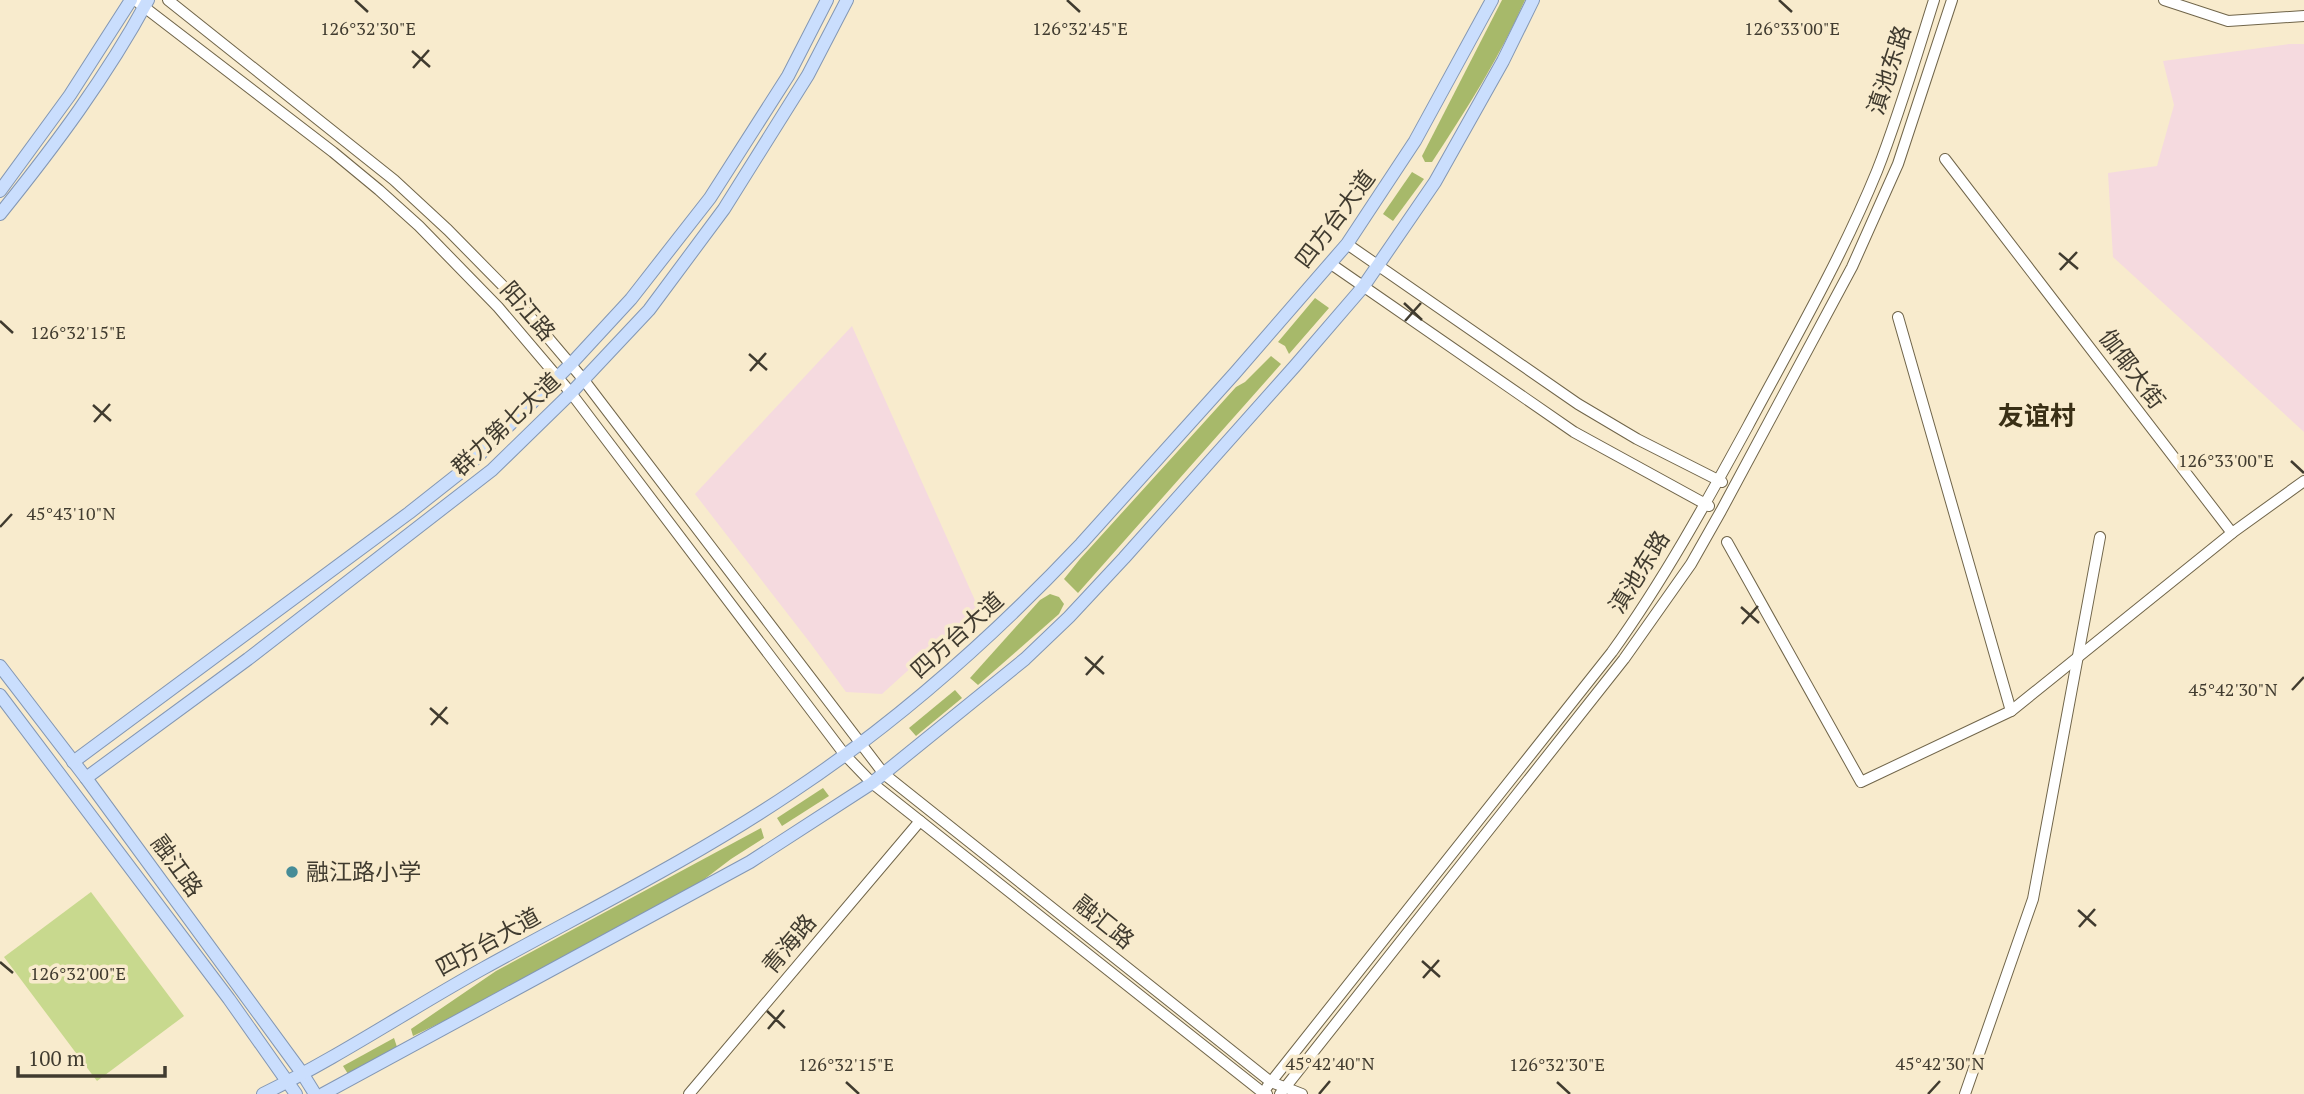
<svg xmlns="http://www.w3.org/2000/svg" width="2304" height="1094" font-family="'PT Serif','Noto Sans SC',serif">
<style>
.commercial{fill:#f5dadf}
.green{fill:#c8d98e}
.forest{fill:#a7b96a}
.lines{fill:none;stroke-linecap:round;stroke-linejoin:round}
.minor-casing{stroke:#70654a;stroke-width:12}
.major-casing{stroke:#8397b4;stroke-width:14}
.minor{stroke:#fff;stroke-width:10}
.major{stroke:#cadefd;stroke-width:12}
.ticks{fill:none;stroke:#403b2f;stroke-width:2.5}
.poi-dot{fill:#468c97;stroke:#f8ebcd;stroke-width:2.5}
.labels{text-anchor:middle;stroke-width:7;stroke-linejoin:round;paint-order:stroke}
.street-label{font-size:23px;fill:#403b2f;stroke:#f8ebcd}
.poi-label{font-size:23px;fill:#403b2f;stroke:#f8ebcd;text-anchor:start}
.quarter-label{font-size:26px;font-weight:bold;fill:#392f15;stroke:#f8ebcd}
.ticks-label{font-size:18px;text-anchor:middle;fill:#403b2f;stroke:#f8ebcd;stroke-width:7;stroke-linejoin:round;paint-order:stroke}
</style>
<rect width="100%" height="100%" fill="#f8ebcd"/>
<g class="commercial">
<polygon points="2289,44 2304,44 2304,432 2113,257 2108,173 2157,166 2174,105 2163,61"/>
<polygon points="852,326 978,607 882,694 846,692 811,644 695,494"/>
</g>
<polygon class="green" points="91,892 184,1016 97,1081 4,957"/>
<g class="forest">
<path d="M1502,0h23c-25,57 -59,110 -93,162h-7l-3,-6z"/>
<polygon points="1412,172 1424,179 1393,221 1383,214"/>
<polygon points="1315,298 1329,308 1289,354 1285,346 1278,342"/>
<polygon points="1271,356 1281,364 1078,593 1064,579 1080,559 1236,387 1245,382"/>
<polygon points="1050,594 1059,597 1064,604 1059,614 978,685 970,678 1040,600"/>
<polygon points="955,690 962,698 916,736 909,728"/>
<polygon points="823,788 829,796 782,826 777,818"/>
<polygon points="761,828 764,838 731,859 702,881 478,1005 413,1036 411,1029 496,971"/>
<polygon points="394,1038 397,1047 348,1074 343,1066"/>
</g>
<g class="lines">
<g class="minor-casing">
<g id="minor">
<polyline points="135,0 333,152 379,190 419,226 498,307 571,393 845,755 872,783 1262,1092 1267,1094"/>
<polyline points="168,0 394,180 448,230 511,294 583,379 884,774 1271,1082 1302,1094"/>
<polyline points="2164,0 2228,21 2304,16"/>
<polyline points="1945,159 2232,533 2304,481"/>
<polyline points="1347,244 1578,404 1637,439 1722,482"/>
<polyline points="1331,264 1574,432 1709,506"/>
<polyline points="1898,317 2011,711"/>
<polyline points="1727,542 1861,782 2011,711 2232,533"/>
<path d="M1267,1087l345,-435c51,-71 94,-149 136,-226 45,-84 93,-167 129,-255 22,-56 39,-114 57,-171"/>
<polyline points="689,1094 920,821"/>
<polyline points="1280,1094 1624,659 1691,564 1721,511 1852,267 1898,164 1952,0"/>
<polyline points="1965,1094 2033,899 2100,537"/>
</g>
</g>
<g class="major-casing">
<g id="major">
<polyline points="0,191 70,95 131,0"/>
<path d="M0,214c54,-67 107,-138 148,-214"/>
<polyline points="0,666 86,778 302,1073 315,1094"/>
<polyline points="0,695 229,999 296,1094"/>
<polyline points="73,762 409,513 466,468 571,364 631,299 710,198 788,76 827,0"/>
<polyline points="86,778 248,659 492,470 571,393 649,310 724,209 808,75 847,0"/>
<path d="M263,1094c76,-37 147,-85 221,-126 103,-57 210,-110 308,-176 107,-71 201,-155 289,-248l154,-171 112,-129 68,-103 77,-141"/>
<polyline points="323,1094 750,862 872,783 1025,659 1069,617 1124,558 1295,366 1363,287 1435,182 1503,61 1533,0"/>
</g>
</g>
<use href="#minor" class="minor"/>
<use href="#major" class="major"/>
</g>
<path class="ticks" d="M355,0l13,12M1067,0l13,12M1779,0l13,12M412,51l18,16M413,68l16,-18M2059,253l19,16M2060,270l17,-18M1404,303l18,17M0,321l13,12M1405,321l16,-18M749,354l18,16M750,371l16,-18M93,405l18,16M94,422l16,-18M2291,461l13,12M0,527l12,-13M1741,607l18,16M1742,624l16,-18M1085,657l19,17M1086,675l17,-19M2292,690l12,-13M430,708l18,16M431,725l16,-18M2078,910l18,16M2079,927l16,-18M1422,961l18,16M0,962l13,11M1423,978l16,-18M767,1011l18,17M768,1029l16,-19M846,1082l13,12M1557,1082l13,12M1319,1094l11,-13M1928,1094l12,-13"/>
<circle class="poi-dot" cx="292" cy="872" r="7"/>
<g class="labels">
<g class="street-label">
<text transform="translate(1889 70) rotate(-72)" y="8">滇池东路</text>
<text transform="translate(1335 219) rotate(-53)" y="8">四方台大道</text>
<text transform="translate(528 311) rotate(49)" y="8">阳江路</text>
<text transform="translate(2132 369) rotate(53)" y="8">伽倻大街</text>
<text transform="translate(506 424) rotate(-43)" y="8">群力第七大道</text>
<text transform="translate(1639 572) rotate(-58)" y="8">滇池东路</text>
<text transform="translate(957 635) rotate(-42)" y="8">四方台大道</text>
<text transform="translate(177 866) rotate(54)" y="8">融江路</text>
<text transform="translate(1104 922) rotate(39)" y="8">融汇路</text>
<text transform="translate(488 942) rotate(-29)" y="8">四方台大道</text>
<text transform="translate(789 944) rotate(-50)" y="8">青海路</text>
</g>
<g class="poi-label">
<text x="306" y="880">融江路小学</text>
</g>
<g class="quarter-label">
<text x="2037" y="425">友谊村</text>
</g>
</g>
<g class="ticks-label">
<text x="368" y="35">126°32'30"E</text>
<text x="1080" y="35">126°32'45"E</text>
<text x="1792" y="35">126°33'00"E</text>
<text x="78" y="339">126°32'15"E</text>
<text x="2226" y="467">126°33'00"E</text>
<text x="71" y="520">45°43'10"N</text>
<text x="2233" y="696">45°42'30"N</text>
<text x="78" y="980">126°32'00"E</text>
<text x="1330" y="1070">45°42'40"N</text>
<text x="1940" y="1070">45°42'30"N</text>
<text x="846" y="1071">126°32'15"E</text>
<text x="1557" y="1071">126°32'30"E</text>
</g>
<path d="M18 1066v10h147v-10" fill="none" stroke="#403b2f" stroke-width="3.5"/>
<text x="28" y="1066" font-size="21" fill="#403b2f" stroke="#f8ebcd" stroke-width="5" paint-order="stroke">100 m</text>
</svg>
